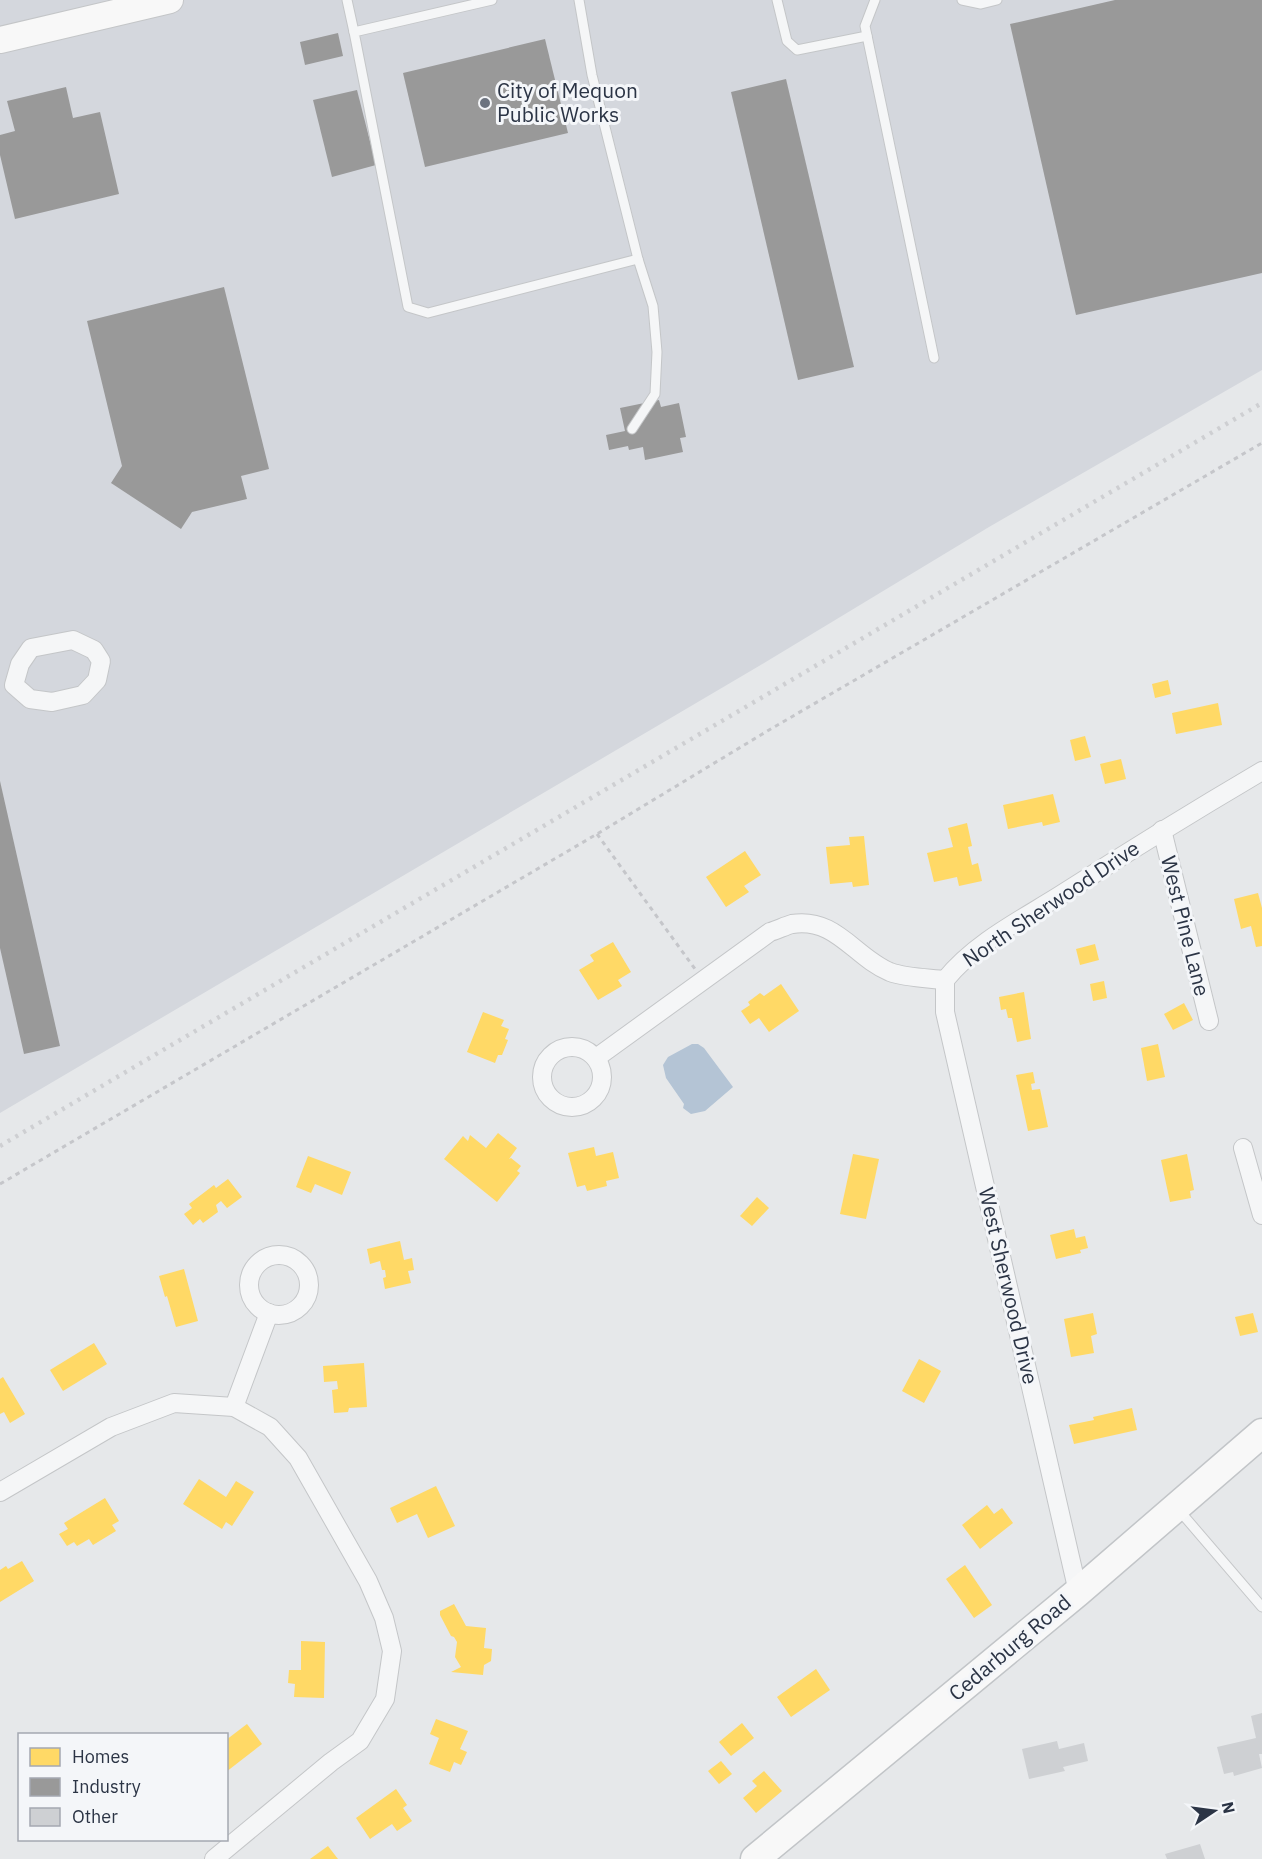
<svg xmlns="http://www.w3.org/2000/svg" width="1262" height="1859" font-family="'IBM Plex Sans',sans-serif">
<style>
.built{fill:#d4d7dd}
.water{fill:#b4c4d5}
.homes{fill:#ffd966}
.industry{fill:#999}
.building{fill:#ced0d3}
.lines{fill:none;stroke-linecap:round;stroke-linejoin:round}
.lane-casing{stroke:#c4c6c8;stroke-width:11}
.street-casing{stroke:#c4c6c8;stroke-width:20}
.secondary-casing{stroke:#c4c6c8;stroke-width:28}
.primary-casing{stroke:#c2c5c8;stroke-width:31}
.path{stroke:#c5c6ca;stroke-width:3;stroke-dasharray:4.5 4.5;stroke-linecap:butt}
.lane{stroke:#f5f6f7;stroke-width:9}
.street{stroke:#f5f6f7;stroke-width:18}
.secondary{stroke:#f8f8f8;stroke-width:26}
.primary{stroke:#f8f8f8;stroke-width:28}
.rail{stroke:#cecfd2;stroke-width:4.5;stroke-dasharray:3 6;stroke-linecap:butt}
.poi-dot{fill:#6c737f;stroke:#f4f6f9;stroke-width:2}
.labels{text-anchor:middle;stroke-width:6;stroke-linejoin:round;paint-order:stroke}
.poi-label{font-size:21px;fill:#2b3445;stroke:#f4f6f9;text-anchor:start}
.street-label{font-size:21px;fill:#2b3445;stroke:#f4f6f9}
</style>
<rect width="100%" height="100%" fill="#e6e8ea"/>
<polygon class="built" points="0,0 1262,0 1262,370 989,527 759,666 0,1113"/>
<polygon class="water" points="692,1044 698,1044 704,1048 733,1087 705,1111 691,1114 683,1108 684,1104 666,1078 663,1065 668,1057"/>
<g class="homes">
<polygon points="1168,680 1171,694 1155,698 1152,684"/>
<polygon points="1218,703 1222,725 1176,734 1172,713"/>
<polygon points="1085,736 1091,757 1075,761 1070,740"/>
<polygon points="1121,759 1126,779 1105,784 1100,764"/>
<polygon points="1053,794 1060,822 1043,826 1042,822 1008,829 1003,805"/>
<polygon points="967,823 972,846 968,847 972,865 978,863 982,881 959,886 957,877 934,882 927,853 953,847 948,828"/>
<polygon points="864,836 869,885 853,887 852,882 830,884 826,847 850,845 849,837"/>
<polygon points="745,851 761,875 744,886 749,892 726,907 706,877"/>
<polygon points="1258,893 1262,908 1262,946 1256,947 1251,926 1241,929 1234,899"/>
<polygon points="613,942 631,972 618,980 622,986 598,1000 579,970 594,961 590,955"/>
<polygon points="1095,944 1099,960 1080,965 1076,949"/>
<polygon points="1104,981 1107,998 1093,1001 1090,984"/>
<polygon points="781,984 799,1011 769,1032 759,1018 750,1024 741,1011 750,1005 748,1002 760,993 764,996"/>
<polygon points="1024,992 1031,1039 1017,1042 1012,1018 1008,1018 1006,1009 1001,1010 999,997"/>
<polygon points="1184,1003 1193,1020 1173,1030 1164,1014"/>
<polygon points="483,1012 504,1020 501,1026 509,1029 505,1039 508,1040 502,1055 498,1055 495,1063 467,1052"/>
<polygon points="1158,1044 1165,1077 1147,1081 1141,1048"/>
<polygon points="1033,1072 1035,1083 1031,1084 1032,1090 1040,1089 1048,1127 1028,1131 1016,1075"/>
<polygon points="498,1133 517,1148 509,1159 511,1158 521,1166 517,1171 520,1173 497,1202 444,1159 463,1136 468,1141 470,1135 486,1148"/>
<polygon points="594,1147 596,1156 613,1152 619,1178 606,1181 607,1186 587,1191 585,1185 577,1187 568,1153"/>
<polygon points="853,1154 879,1159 866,1219 840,1214"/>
<polygon points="1187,1154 1194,1190 1190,1191 1191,1198 1170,1202 1161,1160"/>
<polygon points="308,1156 351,1172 342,1195 315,1184 311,1193 296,1187"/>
<polygon points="228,1179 242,1197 227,1208 221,1201 216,1205 218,1212 203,1223 200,1219 193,1225 184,1214 192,1208 189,1204 214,1185 216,1188"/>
<polygon points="757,1197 769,1208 752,1226 740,1216"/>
<polygon points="1074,1229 1076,1238 1085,1236 1088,1248 1080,1250 1081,1253 1056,1259 1050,1235"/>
<polygon points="400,1241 404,1260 412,1258 414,1270 408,1271 411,1283 385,1289 383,1278 386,1277 385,1270 382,1270 380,1261 370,1264 367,1249"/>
<polygon points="184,1269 198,1321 176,1327 167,1296 165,1297 159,1276"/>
<polygon points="1093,1313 1097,1334 1091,1336 1094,1353 1071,1357 1064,1319"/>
<polygon points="1253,1313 1258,1332 1240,1336 1235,1317"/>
<polygon points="94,1343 107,1364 63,1391 50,1370"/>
<polygon points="919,1359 941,1371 924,1403 902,1391"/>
<polygon points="364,1363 367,1407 349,1408 348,1412 334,1413 332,1390 338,1389 337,1381 324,1382 323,1366"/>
<polygon points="3,1377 25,1414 10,1423 4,1412 0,1414 0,1379"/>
<polygon points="1132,1408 1137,1430 1074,1444 1069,1425 1094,1420 1093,1417"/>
<polygon points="199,1479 226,1497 236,1481 254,1492 232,1526 226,1522 222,1529 183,1504"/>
<polygon points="436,1486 455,1526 428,1538 417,1514 397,1523 390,1508"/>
<polygon points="105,1498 119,1521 112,1525 116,1531 93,1545 89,1539 77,1546 74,1542 67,1546 59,1534 68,1529 64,1523"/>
<polygon points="987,1505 994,1514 1002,1508 1013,1523 980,1549 962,1525"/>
<polygon points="22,1561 34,1581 0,1602 0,1570 6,1566 8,1569"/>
<polygon points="965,1565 992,1605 974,1618 946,1579"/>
<polygon points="454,1604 466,1626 486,1628 484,1648 492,1649 491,1661 484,1665 483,1675 451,1672 461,1667 455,1657 457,1642 454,1637 451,1636 440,1615 440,1611"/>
<polygon points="301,1641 325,1642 324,1698 294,1697 295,1684 288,1683 289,1670 301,1670"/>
<polygon points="816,1669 830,1690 791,1717 777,1697"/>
<polygon points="436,1719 468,1731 460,1749 467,1752 461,1765 454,1762 450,1772 429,1764 439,1738 430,1734"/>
<polygon points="742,1723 754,1738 731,1756 719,1742"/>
<polygon points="247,1724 262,1744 226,1772 226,1740"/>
<polygon points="721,1761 732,1774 719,1784 708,1771"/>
<polygon points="764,1771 782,1791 756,1813 743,1798 757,1786 752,1781"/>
<polygon points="396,1789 407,1805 403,1808 412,1821 397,1831 392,1824 370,1839 356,1818"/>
<polygon points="328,1846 338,1859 310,1859"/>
</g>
<g class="industry">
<polygon points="1115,0 1262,0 1262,273 1076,315 1010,24"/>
<polygon points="338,33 343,56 305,65 300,42"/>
<polygon points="545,39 568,133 425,167 403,73"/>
<polygon points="786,79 854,367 798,380 731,92"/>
<polygon points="66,87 73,118 100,112 119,194 15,219 0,155 0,135 15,131 7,101"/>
<polygon points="357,90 376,165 332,177 313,100"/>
<polygon points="224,287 269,469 241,476 247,499 192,512 181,529 111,483 122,466 87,321"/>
<polygon points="659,400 661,407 679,403 686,437 680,438 683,452 645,460 643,447 629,450 628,446 609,450 606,435 625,431 620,408"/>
<polygon points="0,781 60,1046 24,1054 0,948"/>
</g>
<g class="building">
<polygon points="1262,1713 1262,1754 1259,1754 1262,1768 1234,1776 1233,1772 1224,1774 1217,1747 1256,1738 1251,1716"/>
<polygon points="1057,1741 1059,1749 1084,1743 1088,1761 1063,1767 1065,1771 1029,1779 1022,1749"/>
<polygon points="1200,1844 1205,1859 1167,1859 1165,1854"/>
</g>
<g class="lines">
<g class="lane-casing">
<g id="lane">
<polyline points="347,0 354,32"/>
<polyline points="492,0 354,32 408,307 428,313 638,259"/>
<polyline points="579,0 592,75 638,259 653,306 657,352 655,394 632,429"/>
<polyline points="777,0 787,41 797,50 867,36"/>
<polyline points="875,0 865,26 934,358"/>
<polyline points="962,0 981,4 997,0"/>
<polyline points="1178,1509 1262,1607"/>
</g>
</g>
<g class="street-casing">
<g id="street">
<polygon points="73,640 94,650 101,661 97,680 83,695 52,702 30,699 14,685 20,664 31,648"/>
<polyline points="1162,830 1209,1021"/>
<polyline points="945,980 945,1012 1078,1592"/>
<circle cx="572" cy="1077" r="30"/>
<path d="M596,1058l174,-126c7,-2 15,-6 22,-8 44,-7 62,33 98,48 16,6 38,6 55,8 30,-37 74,-59 114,-84 67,-43 135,-85 203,-125"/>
<polyline points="1243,1148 1262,1215"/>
<circle cx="279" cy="1285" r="30"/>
<polyline points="234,1407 269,1313"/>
<polyline points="0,1492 111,1427 174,1403 234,1407 270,1427 298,1458 368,1581 384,1618 392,1651 385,1699 360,1741 331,1762 214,1859"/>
</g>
</g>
<g class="secondary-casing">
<polyline id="secondary" points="0,40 170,0"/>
</g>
<g class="primary-casing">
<polyline id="primary" points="755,1859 1078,1592 1262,1433"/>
</g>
<g class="path">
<polyline points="597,834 695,969"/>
<polyline points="0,1184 597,834 769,730 1262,443"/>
</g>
<use href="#lane" class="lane"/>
<use href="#street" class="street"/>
<use href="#secondary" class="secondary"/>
<use href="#primary" class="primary"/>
<polyline class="rail" points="0,1146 1262,403"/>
</g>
<circle class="poi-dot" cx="485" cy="103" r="6"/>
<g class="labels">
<g class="poi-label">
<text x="497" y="98">City of Mequon<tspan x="497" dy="24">Public Works</tspan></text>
</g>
<g class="street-label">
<text transform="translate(1051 904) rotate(-34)" y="7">North Sherwood Drive</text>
<text transform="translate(1185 926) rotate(76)" y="7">West Pine Lane</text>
<text transform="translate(1008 1286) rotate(77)" y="7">West Sherwood Drive</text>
<text transform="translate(1010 1648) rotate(-40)" y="7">Cedarburg Road</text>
</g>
</g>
<rect x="18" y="1733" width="210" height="108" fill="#f4f6f9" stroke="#a4a8b1" stroke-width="1.5"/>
<rect x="30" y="1748" width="30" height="18" fill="#ffd966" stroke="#a4a8b1" stroke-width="1.5"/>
<text x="72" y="1763" font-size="18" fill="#2b3445">Homes</text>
<rect x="30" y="1778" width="30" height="18" fill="#999999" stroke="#a4a8b1" stroke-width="1.5"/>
<text x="72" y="1793" font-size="18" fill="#2b3445">Industry</text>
<rect x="30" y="1808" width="30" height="18" fill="#ced0d3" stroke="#a4a8b1" stroke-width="1.5"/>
<text x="72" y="1823" font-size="18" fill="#2b3445">Other</text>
<g transform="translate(1214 1811) rotate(77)" stroke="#f4f6f9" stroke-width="4.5" paint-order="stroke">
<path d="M0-4.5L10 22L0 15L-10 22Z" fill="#2b3445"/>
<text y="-9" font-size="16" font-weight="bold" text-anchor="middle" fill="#2b3445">N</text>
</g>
</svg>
